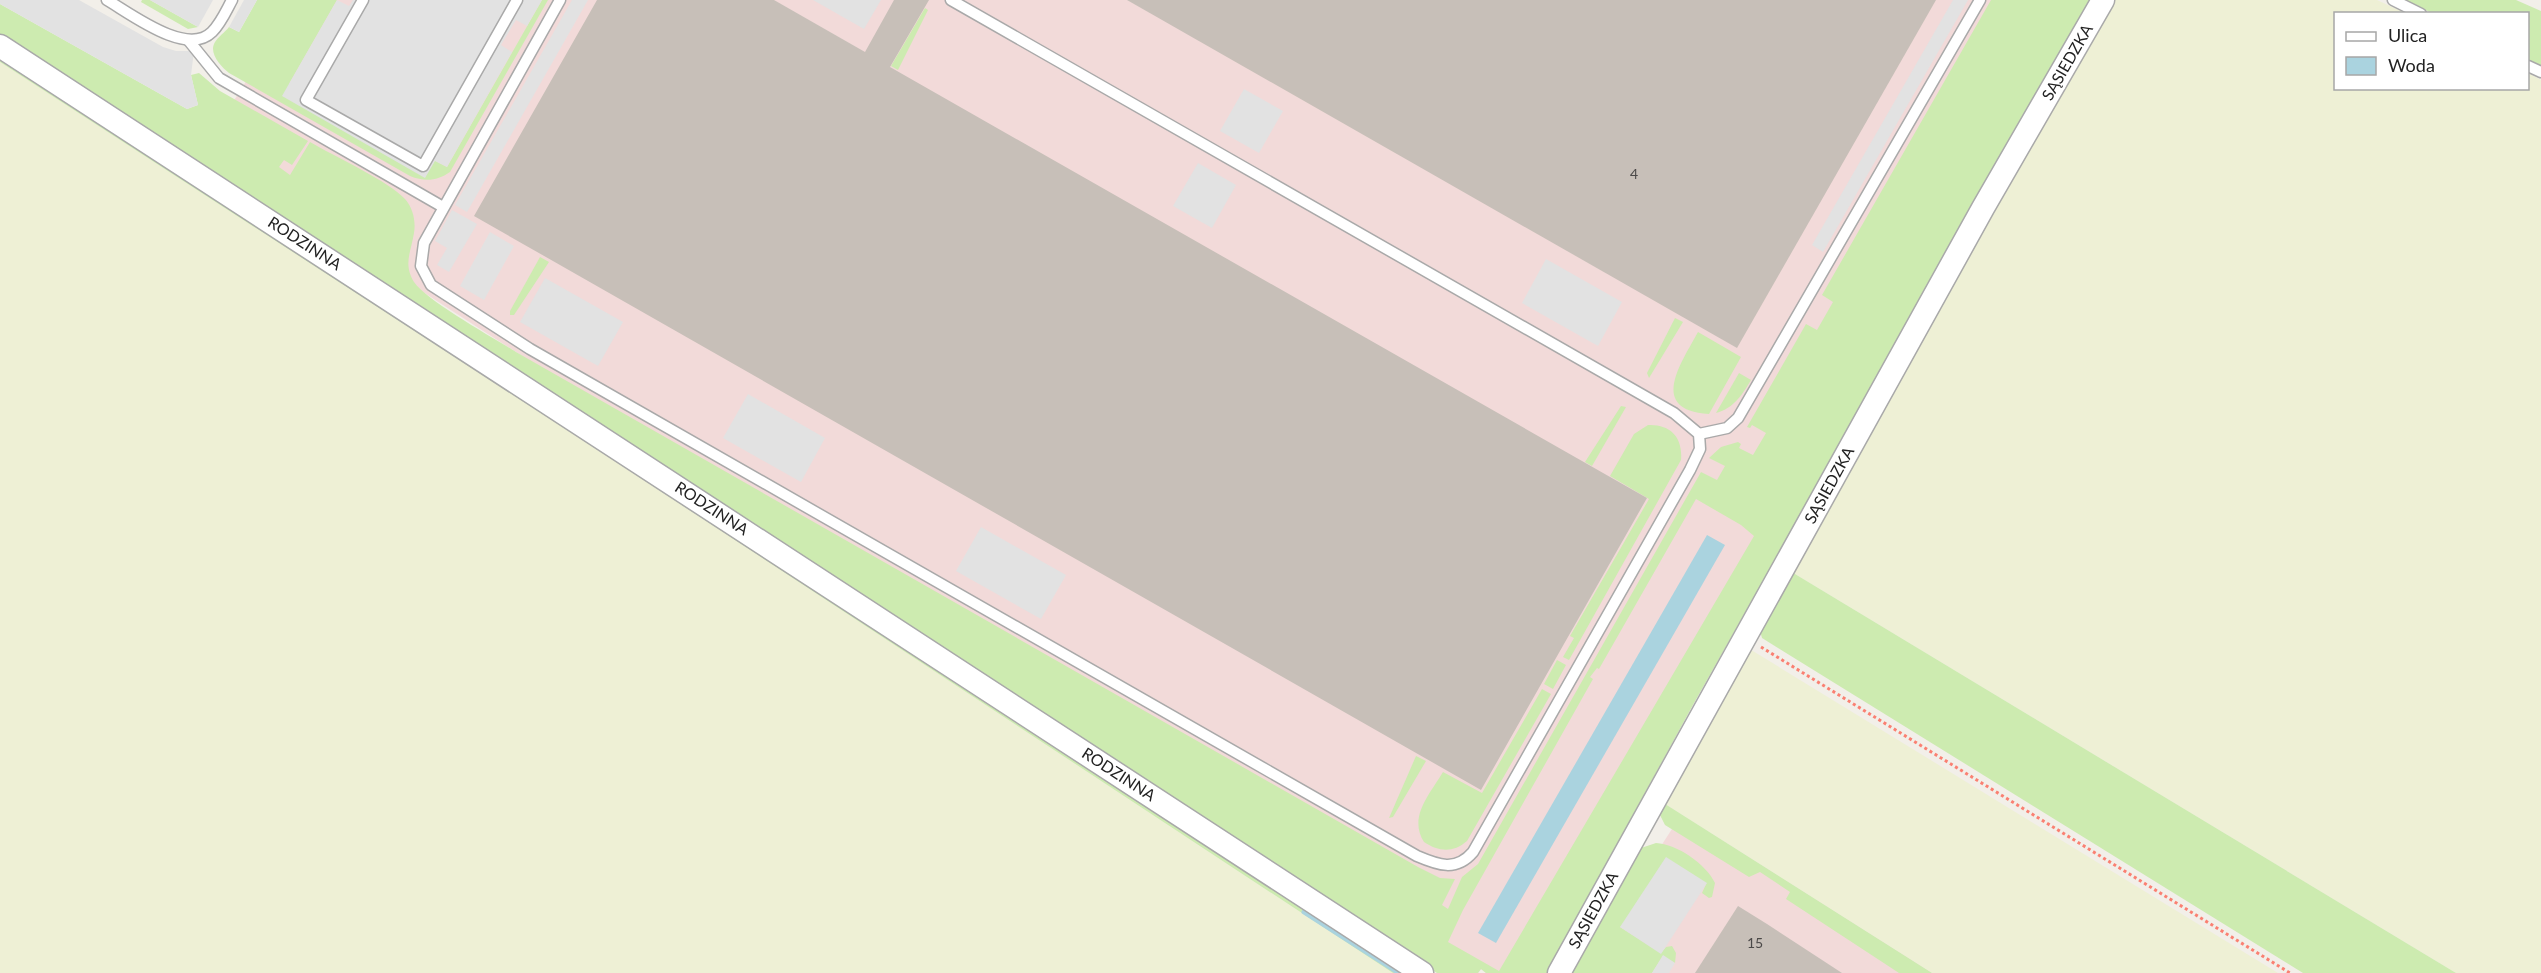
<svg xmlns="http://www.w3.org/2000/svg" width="2541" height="973" font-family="Lato,sans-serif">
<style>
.commercial{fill:#f2dad9}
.farmland{fill:#eef0d5}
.grass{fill:#cdebb0;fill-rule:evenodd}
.parking{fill:#e2e2e2}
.water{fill:#aad3df}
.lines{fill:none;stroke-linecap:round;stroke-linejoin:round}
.stream{stroke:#aad3df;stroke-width:5}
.building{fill:#c7bfb8}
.service-casing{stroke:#a9a9a9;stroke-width:13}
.minor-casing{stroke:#a9a9a9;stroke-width:25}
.path{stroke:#fa8072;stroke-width:3;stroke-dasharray:3 3;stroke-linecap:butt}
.service{stroke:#fff;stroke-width:10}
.minor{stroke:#fff;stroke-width:22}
.labels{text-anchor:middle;stroke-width:5;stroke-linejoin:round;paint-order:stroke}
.number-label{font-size:14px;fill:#4b4948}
.street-label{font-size:16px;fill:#222;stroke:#fff}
</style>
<rect width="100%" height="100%" fill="#f2efe9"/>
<g class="commercial">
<polygon points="289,0 2079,0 1503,973 1486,973 1481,969 1478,973 203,150 245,83 249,70"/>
<polygon points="1681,815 1932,973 1579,973"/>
</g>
<g class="farmland">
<polygon points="2113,0 2377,0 2405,13 2336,14 2336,88 2528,88 2528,73 2541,80 2541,973 2456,973 1790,571"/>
<polygon points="0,62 624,467 1393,973 0,973"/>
<polygon points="1748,648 2278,973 1932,973 1662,802"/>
</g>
<g class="grass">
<polygon points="142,0 150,0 198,27 188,29 141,2"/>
<path d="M257,0h80l-48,84 158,83 95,-167h6l-98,172c-13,9 -25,10 -40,4l-181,-103c-8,-6 -21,-20 -14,-31 3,-5 10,-10 14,-15l10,5z"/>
<path d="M1991,0h100l-397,703 -147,270h-61l-5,-4 -3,4h-41l-1437,-936v-33l187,105 11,-4 -7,-30 8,-2 21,18 88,50 -16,24 -8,-5 -5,7 11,8 20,-33c22,13 80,40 95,57 8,9 11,22 9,34 -3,19 -11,31 0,49 13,19 80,56 102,70l902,515 22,11 15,1 -13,26 6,4 14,-32 16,-13 223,-392 16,8 8,-14 -16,-8 12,-11 17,-5 3,2 -2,4 14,7 13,-22 -14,-8 -2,3 -3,-1 59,-103 11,6 16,-28 -11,-7zM1696,499l45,26 13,11 -255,435 -51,-29 15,-32 130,-231 -3,-2 7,-9 2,1z"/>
<polygon points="2404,0 2516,0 2541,11 2541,66 2528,60 2528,14 2432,13"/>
<polygon points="925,8 928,10 898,70 891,66"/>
<polygon points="0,56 1407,973 1393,973 624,467 0,62"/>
<polygon points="540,257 549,262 514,315 510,315 510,311"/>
<polygon points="1675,318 1683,322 1649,378 1647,373"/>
<path d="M1698,332l43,25 -32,57c-62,-4 -27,-52 -11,-82z"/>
<path d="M1739,373l12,7c-9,15 -17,28 -35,33z"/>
<polygon points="1621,406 1626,407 1592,466 1585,462"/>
<path d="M1648,425c23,-1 35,13 33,35l-112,200 -6,-3 11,-19 -4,-2 79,-137 -39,-23 24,-42z"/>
<polygon points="1790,571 2456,973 2303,973 1762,638 1759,627"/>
<polygon points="1557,660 1566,665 1553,689 1544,684"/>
<path d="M1542,689l9,5 -84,147c-14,12 -28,11 -43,1 -16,-25 6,-48 19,-70l39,21z"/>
<polygon points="1416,756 1426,761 1393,817 1389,818"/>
<polygon points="1662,802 1932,973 1899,973 1786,899 1790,892 1760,872 1749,877 1665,825 1659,813"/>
<path d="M1656,843c21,1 50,21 59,40l-3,14 -3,1 -7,-5 4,-9 -86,43 41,26 5,-6 6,-1 4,7 -1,10 -12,-7 -11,17h-84l70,-124z"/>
</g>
<g class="parking">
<polygon points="0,0 79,0 163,47 176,51 194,51 191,75 198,105 187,109 0,4"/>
<polygon points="150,0 213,0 198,27"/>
<polygon points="244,0 257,0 239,32 229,27"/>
<polygon points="337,0 349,6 353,0 542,0 527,26 516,20 501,45 512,52 447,167 435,161 425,178 282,96"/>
<polygon points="572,0 588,0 467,212 455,205"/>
<polygon points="813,0 881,0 864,29"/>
<polygon points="1953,0 1968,0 1823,252 1812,245"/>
<polygon points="1244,89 1283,111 1259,153 1220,131"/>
<polygon points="1198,163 1236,185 1212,228 1173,206"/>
<polygon points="452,210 477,224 449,272 437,265 447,248 435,241"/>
<polygon points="490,232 514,246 484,300 460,286"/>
<polygon points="1546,259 1622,302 1598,346 1522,303"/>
<polygon points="545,278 623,322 598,366 520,322"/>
<polygon points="748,394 825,438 801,482 723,438"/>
<polygon points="981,527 1066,575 1041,619 956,571"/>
<polygon points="1666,857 1707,883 1661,954 1620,927"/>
<polygon points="1663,955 1675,963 1669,973 1652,973"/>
</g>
<polygon class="water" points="1707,535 1725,545 1496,943 1478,933"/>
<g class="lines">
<polyline class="stream" points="1304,912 1399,973"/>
</g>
<g class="building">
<polygon points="597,0 774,0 865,52 894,0 929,0 890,67 1647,498 1481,790 474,216"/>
<polygon points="1127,0 1936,0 1737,348"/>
<polygon points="1738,906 1767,924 1842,973 1695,973"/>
</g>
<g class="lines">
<g class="service-casing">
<g id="service">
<path d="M107,0c24,14 80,57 105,32 9,-9 14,-21 20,-32"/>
<polyline points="363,0 306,100 423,166 517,0"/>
<path d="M560,0l-136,243 -3,23 10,19 99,64 887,507c21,9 39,16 56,-4l217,-382 10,-21 -1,-15 -25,-21 -723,-413"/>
<polyline points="2393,0 2421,14"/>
<polyline points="189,41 219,78 443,207"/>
<polyline points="2528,66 2541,72"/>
<polyline points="1699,434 1727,428 1738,418 1980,0"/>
</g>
</g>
<g class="minor-casing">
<g id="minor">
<polyline points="0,46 1422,973"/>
<polyline points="1559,973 1983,208 2103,0"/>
</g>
</g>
<polyline class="path" points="1761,647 2290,973"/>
<use href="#service" class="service"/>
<use href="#minor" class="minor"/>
</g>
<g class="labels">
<g class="number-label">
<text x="1634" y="179">4</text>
<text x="1755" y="948">15</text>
</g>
<g class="street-label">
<text transform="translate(2067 62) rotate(-60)" y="6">SĄSIEDZKA</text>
<text transform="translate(305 243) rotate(33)" y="6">RODZINNA</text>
<text transform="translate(1829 485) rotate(-61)" y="6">SĄSIEDZKA</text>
<text transform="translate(712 508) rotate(33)" y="6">RODZINNA</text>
<text transform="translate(1119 774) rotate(33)" y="6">RODZINNA</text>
<text transform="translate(1593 910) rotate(-61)" y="6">SĄSIEDZKA</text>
</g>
</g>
<rect x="2334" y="12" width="195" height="78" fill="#ffffff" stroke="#a7a7a7" stroke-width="1.5"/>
<rect x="2346" y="32" width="30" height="9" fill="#ffffff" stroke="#a7a7a7" stroke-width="1.5"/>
<text x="2388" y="42" font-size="18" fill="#222222">Ulica</text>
<rect x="2346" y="57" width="30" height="18" fill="#aad3df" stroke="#a7a7a7" stroke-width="1.5"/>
<text x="2388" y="72" font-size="18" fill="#222222">Woda</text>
</svg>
